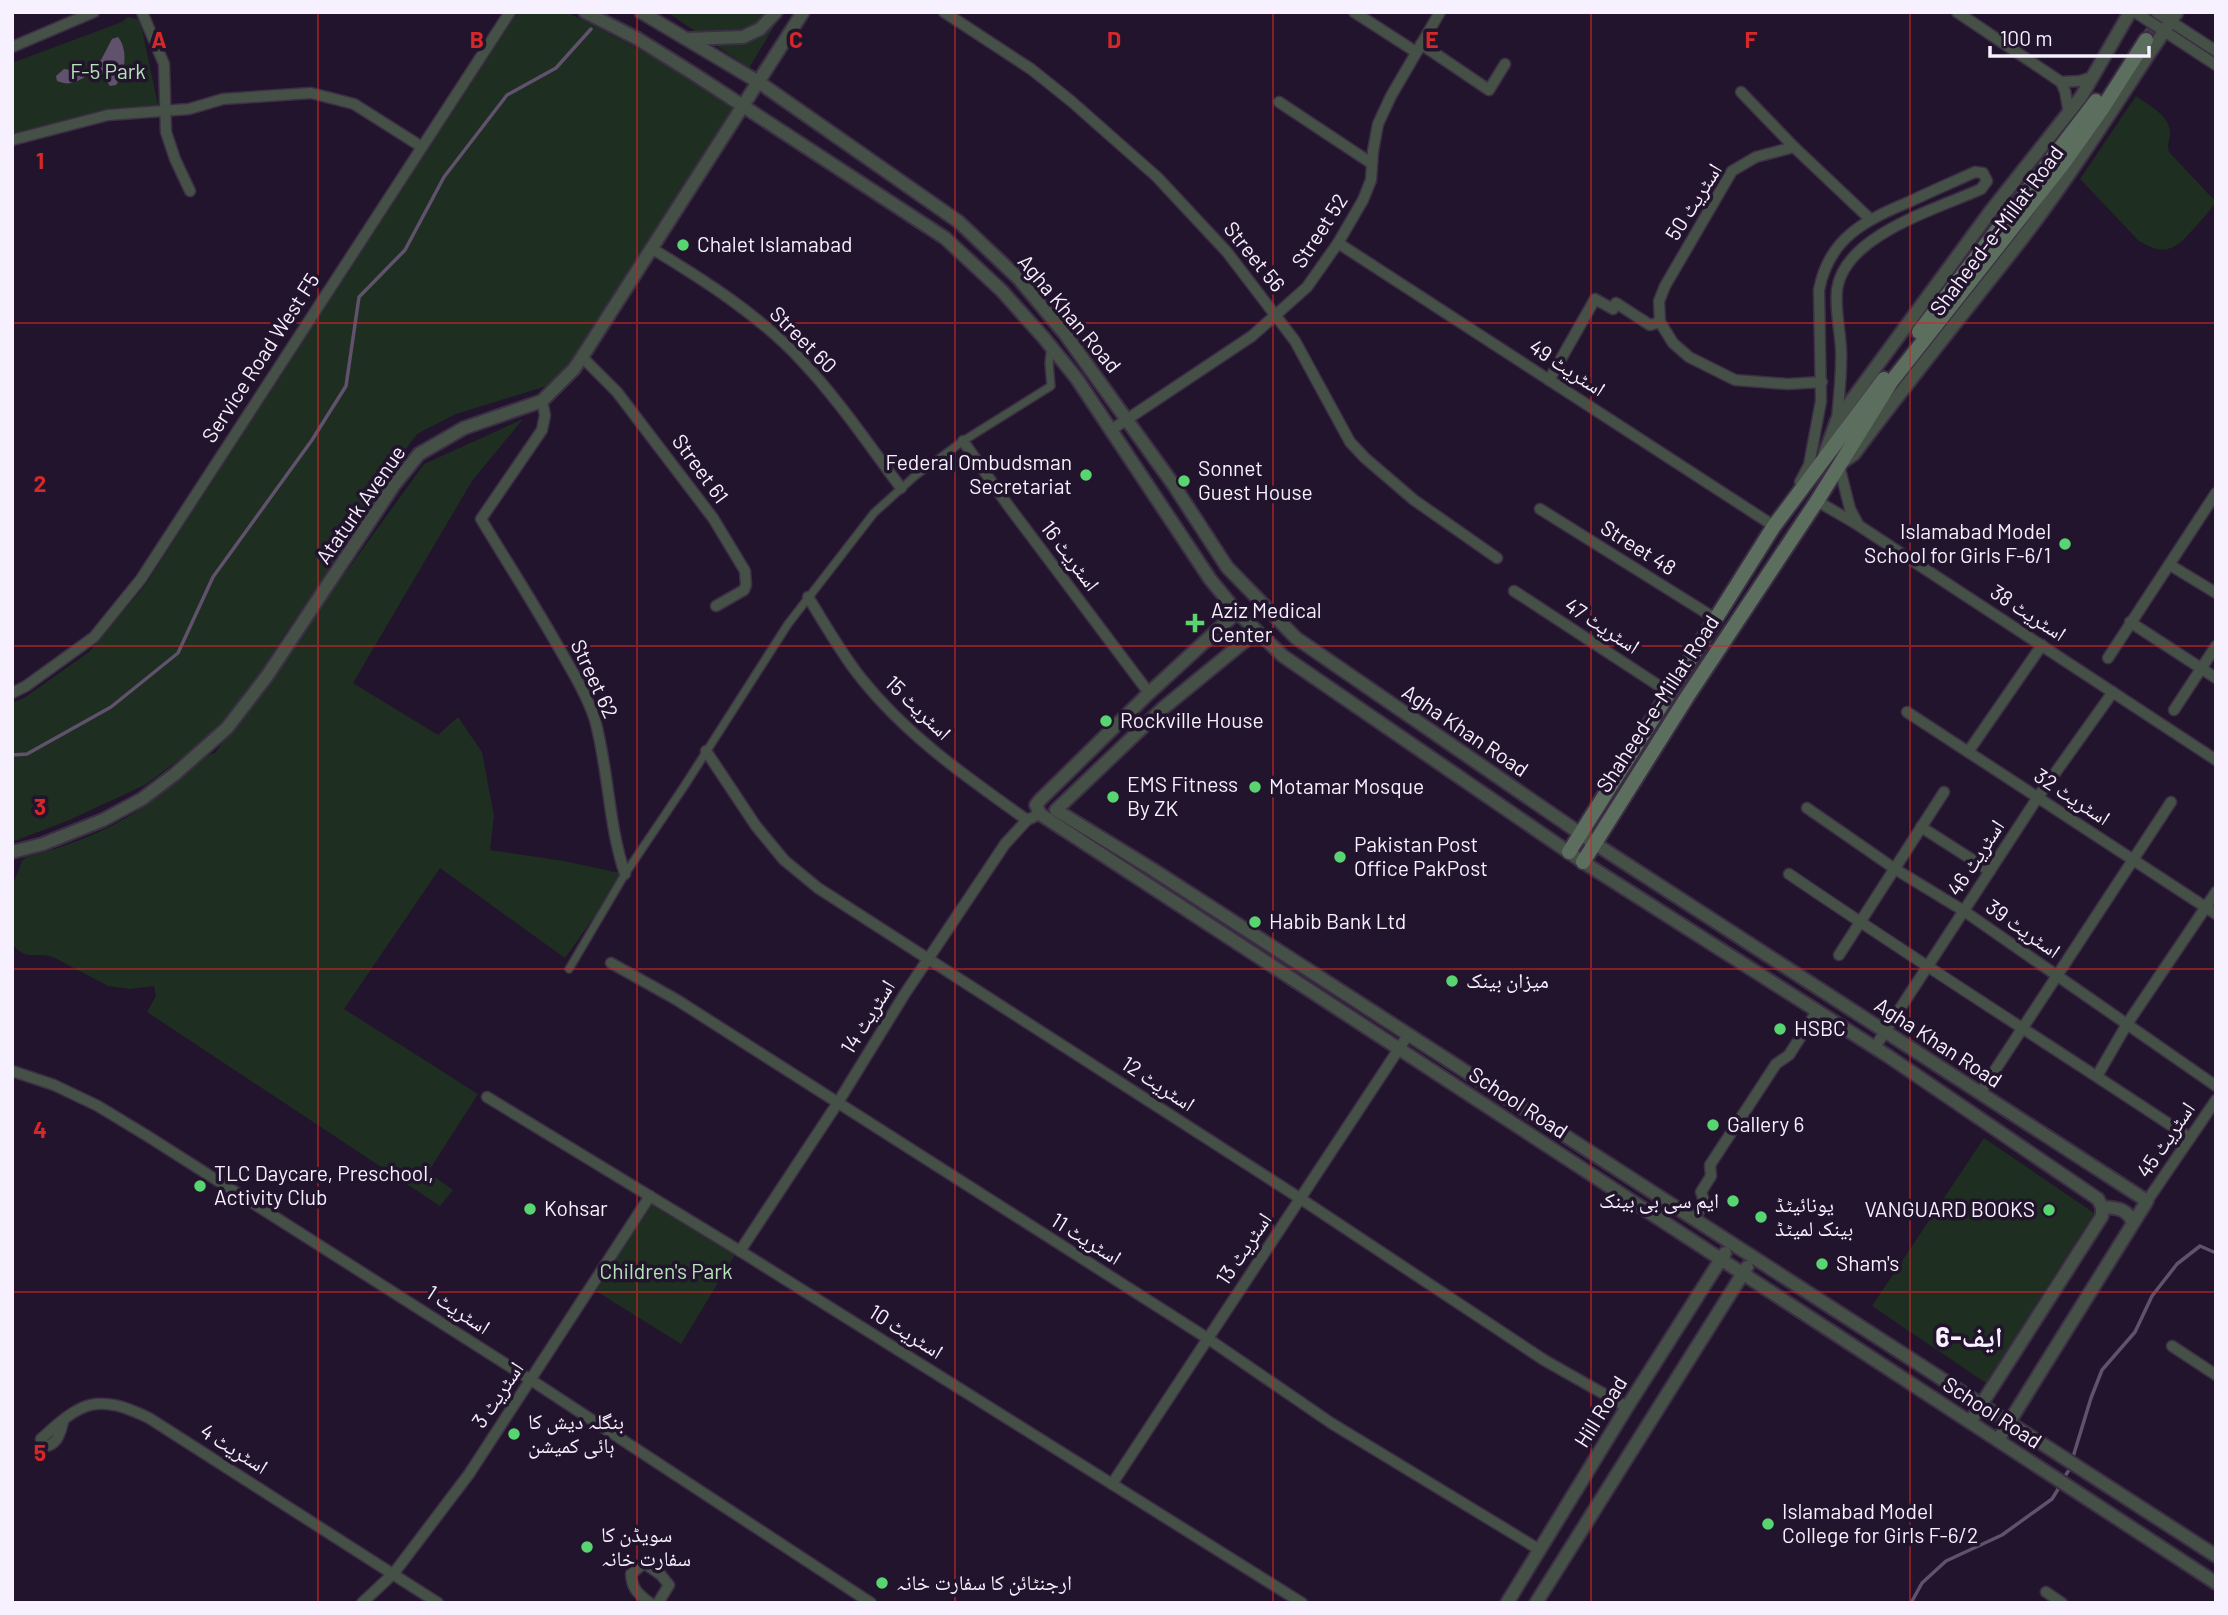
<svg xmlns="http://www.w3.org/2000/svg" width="2228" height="1615" font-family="Barlow,'Noto Naskh Arabic',sans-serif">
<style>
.green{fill:#1e2e20}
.water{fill:#60516c}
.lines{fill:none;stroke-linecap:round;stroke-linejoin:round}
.stream{stroke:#60516c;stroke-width:3.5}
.secondary-tunnel{stroke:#42354c;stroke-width:14;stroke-dasharray:14 7;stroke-linecap:butt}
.pedestrian-casing{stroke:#3c2e45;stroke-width:10}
.minor-casing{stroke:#3c2e45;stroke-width:13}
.tertiary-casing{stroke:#3c2e45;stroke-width:16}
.secondary-casing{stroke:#3c2e45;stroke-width:18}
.pedestrian{stroke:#455046;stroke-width:7}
.minor{stroke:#455046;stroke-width:10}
.tertiary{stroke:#455046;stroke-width:12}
.secondary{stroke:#5c6e5e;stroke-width:14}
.grid{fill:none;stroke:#d62828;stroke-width:2;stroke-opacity:0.55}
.poi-dot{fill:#58d570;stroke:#22142c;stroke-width:2.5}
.labels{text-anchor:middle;stroke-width:7;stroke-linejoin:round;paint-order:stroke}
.park-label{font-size:21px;fill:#b5e4b9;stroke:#22142c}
.street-label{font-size:21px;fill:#f7f0fe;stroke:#22142c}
.poi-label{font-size:21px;fill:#f7f0fe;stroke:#22142c;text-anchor:start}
.district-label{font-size:28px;font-weight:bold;fill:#f7f0fe;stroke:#22142c}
.grid-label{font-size:23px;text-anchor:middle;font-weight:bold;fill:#d62828;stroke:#22142c;stroke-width:7;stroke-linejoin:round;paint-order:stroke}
</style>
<rect width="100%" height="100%" fill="#22142c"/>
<g class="green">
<polygon points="513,12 567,12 656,58 735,110 639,260 556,383 456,414 417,434 390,470 326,574 276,647 261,675 218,731 145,785 67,821 12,842 12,703 24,698 89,652 146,584"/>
<polygon points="667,12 783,12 749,68"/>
<polygon points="128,17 140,20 158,105 61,121 12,136 12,63 122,22"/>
<path d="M2136,96c13,9 36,21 34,39 -1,7 -3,9 -1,17l47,50c-6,9 -14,17 -21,25 -18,21 -29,31 -56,14l-59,-62z"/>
<path d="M523,419l-51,62 -119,202 85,52 20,-18 24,35 12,64 -4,34 74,11 61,13 -60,84 -125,-90 -96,141 134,85 -50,78 25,18 -13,16 -293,-194 9,-16 -2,-10 -24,3 -22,-3 -55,-29c-19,-6 -26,5 -41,-13v-57l10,-26 4,-4c37,-9 79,-25 111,-46 19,-12 60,-54 78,-58l209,-289z"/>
<polygon points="1984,1138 2094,1213 1986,1383 1872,1306"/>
<polygon points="651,1201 736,1253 681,1344 596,1291"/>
</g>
<path class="water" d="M118,37c10,12 8,36 -2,48l-6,1 -11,-17c-15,6 -24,20 -42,12l-1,-5 8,-7 16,2 11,-3 10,-8 11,-21z"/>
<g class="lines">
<g class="stream">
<polyline points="12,755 27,754 111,707 178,653 213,577 312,440 346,386 359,297 405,250 444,177 507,95 556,68 591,29"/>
<polyline points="2063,1479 2069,1470 2091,1398 2102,1370 2135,1332 2152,1296 2177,1264 2200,1246 2216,1253"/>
<polyline points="1911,1603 1922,1583 1946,1561 2002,1535 2052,1499 2060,1486"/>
</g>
<polyline class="secondary-tunnel" points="2146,40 2165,12"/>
<g class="pedestrian-casing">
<polyline id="pedestrian" points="569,969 625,874 685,785 788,624 874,513 915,476 963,441 1051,386 1049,363 1051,347"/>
</g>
<g class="minor-casing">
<g id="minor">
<polyline points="142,12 164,64 166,132 175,159 190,191"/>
<polyline points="944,12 1031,69 1071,101 1157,177 1227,252 1295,341 1350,442 1365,458 1414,500 1497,558"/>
<polyline points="1354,12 1416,52"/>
<polyline points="1957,12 2061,82"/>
<polyline points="2135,12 2216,65"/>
<polyline points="2156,12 2216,51"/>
<polyline points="1421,44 1489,90 1505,64"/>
<polyline points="12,47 94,12"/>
<polyline points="1741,92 1794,147 1870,219"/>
<polyline points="1279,102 1371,163"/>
<polyline points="2069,113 2065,91 2061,82 2080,81 2092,77"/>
<polyline points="12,140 108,115 189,109 223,99 311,93 354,104 422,147"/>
<polyline points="1338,243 1774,526"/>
<path d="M651,248c53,32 108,67 150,112 37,39 68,85 100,128"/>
<polyline points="1660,322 1673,343 1689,357 1735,380 1788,384 1822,382"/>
<polyline points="582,357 617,392 713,518 745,571 746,585 744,590 716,606"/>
<polyline points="1549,380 1595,299 1613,309 1616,303 1650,325 1660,322 1659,301 1665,286 1732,171 1756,157 1794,147"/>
<path d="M542,401l3,14 -3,15 -61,89c26,43 53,85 78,129 13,23 28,47 36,72 14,51 13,104 30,154"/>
<polyline points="1111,430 1252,336 1307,287 1338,243 1363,200 1371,180 1373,151 1378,124 1391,96 1440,12"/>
<polyline points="963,441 1007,504 1149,693"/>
<polyline points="1839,465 1850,509 1858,524"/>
<path d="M1800,482l9,-17 12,-64 -2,-111c10,-53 47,-70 92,-89 21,-10 42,-19 64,-29l8,1 4,8 -6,8c-44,20 -137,46 -144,101 -2,20 3,40 4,59 1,24 -2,47 -4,70"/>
<polyline points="1817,501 1858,525 2216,760"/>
<polyline points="1540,509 1716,619"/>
<polyline points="2170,565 2216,593"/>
<polyline points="1514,591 1670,693"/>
<path d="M808,597c17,27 33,56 53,81 46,58 107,100 166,142"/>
<polyline points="2130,622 2216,678"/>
<polyline points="2108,658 2216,493"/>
<polyline points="12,693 26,686 94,637 141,579 510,12"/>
<polyline points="2174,710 2216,646"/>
<polyline points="1907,712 2216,914"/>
<polyline points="706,751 756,826 784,860 818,888 1301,1199 1544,1360 1627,1407"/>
<polyline points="1968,752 2042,645"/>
<polyline points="1807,808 1895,869 1964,911 2216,1086"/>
<polyline points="1921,827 1990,871"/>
<path d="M1789,874c132,90 267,175 401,264"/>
<polyline points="1839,955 1944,792"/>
<polyline points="611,963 677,1000 1207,1338 1331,1423 1540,1550"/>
<polyline points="1875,1047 2038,797 2113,692"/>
<polyline points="12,1071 54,1085 98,1106 149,1137 531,1380 871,1603"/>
<polyline points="2097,1076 2127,1024 2216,892"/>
<polyline points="1980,1093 2171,802"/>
<polyline points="487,1097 740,1251 1302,1603"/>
<polyline points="2147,1201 2216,1100"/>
<polyline points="1695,1220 1704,1201 1701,1192 1711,1176 1710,1165 1776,1064 1789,1055 1817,1011"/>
<polyline points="740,1251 837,1104 904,995 1005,844 1027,820 1040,814"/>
<polyline points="2172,1346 2216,1375"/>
<path d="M63,1422c-3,12 -6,24 -21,25l-1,-8c41,-38 56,-46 108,-21l289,185"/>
<polyline points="1112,1484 1408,1035"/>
<polyline points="2046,1592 2062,1603"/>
<polyline points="362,1603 394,1573 469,1474 650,1196"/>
<path d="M650,1603c-12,-9 -18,-14 -19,-29l13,-11 17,12 8,10 -11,18"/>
</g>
</g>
<g class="tertiary-casing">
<g id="tertiary">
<polyline points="585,12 638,39 694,74 945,238 1002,291 1044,338 1077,379 1210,579 1237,612 1283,656 1583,862 1888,1056 2098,1199 2102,1207 2102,1216 1970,1422"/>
<polyline points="641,12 760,83 959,222 1019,279 1065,334 1173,484 1227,567 1296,638 1594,843 2147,1201 1998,1440"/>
<polyline points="687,39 743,37 760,29 776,12"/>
<polyline points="1824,456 1837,420 1990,212 2081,97 2130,12"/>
<path d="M1844,461l10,-7c54,-73 111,-142 167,-214 56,-73 104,-151 156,-228"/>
<polyline points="1237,612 1149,693 1040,800 1036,805 1040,814 2216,1583"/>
<polyline points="1256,632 1162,709 1056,810 1152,869 2216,1556"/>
<polyline points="12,852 43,844 103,820 142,799 175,774 227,728 267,676 394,485 419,454 464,428 542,401 574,369 582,357 803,12"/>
<path d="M2102,1207c15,1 25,1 31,16"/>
<polyline points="1507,1603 1627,1407 1725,1253"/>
<polyline points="1536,1603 1747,1267"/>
</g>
</g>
<g class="secondary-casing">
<g id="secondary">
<polyline points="1919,332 2096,101"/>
<polyline points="1569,852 1774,526 1884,379"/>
<polyline points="1583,862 1687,697 1817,501 1891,382 2063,164 2102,109 2146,40"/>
</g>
</g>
<use href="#pedestrian" class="pedestrian"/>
<use href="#minor" class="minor"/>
<use href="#tertiary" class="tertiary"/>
<use href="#secondary" class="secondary"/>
</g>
<path class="grid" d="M318,12v1591M637,12v1591M955,12v1591M1273,12v1591M1591,12v1591M1910,12v1591M12,323h2204M12,646h2204M12,969h2204M12,1292h2204"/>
<g class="poi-dot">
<circle cx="683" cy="245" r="7"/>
<circle cx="1086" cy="475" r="7"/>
<circle cx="1184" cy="481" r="7"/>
<circle cx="2065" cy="544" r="7"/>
<path d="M1191.5 612.5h7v7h7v7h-7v7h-7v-7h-7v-7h7z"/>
<circle cx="1106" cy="721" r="7"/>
<circle cx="1255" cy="787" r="7"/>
<circle cx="1113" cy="797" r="7"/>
<circle cx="1340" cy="857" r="7"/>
<circle cx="1255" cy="922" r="7"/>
<circle cx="1452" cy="981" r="7"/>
<circle cx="1780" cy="1029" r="7"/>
<circle cx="1713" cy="1125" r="7"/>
<circle cx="200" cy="1186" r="7"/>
<circle cx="1733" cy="1201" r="7"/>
<circle cx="530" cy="1209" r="7"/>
<circle cx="2049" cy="1210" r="7"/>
<circle cx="1761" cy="1217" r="7"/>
<circle cx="1822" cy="1264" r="7"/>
<circle cx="514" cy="1434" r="7"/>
<circle cx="1768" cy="1524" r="7"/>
<circle cx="587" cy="1547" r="7"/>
<circle cx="882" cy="1583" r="7"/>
</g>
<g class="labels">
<g class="park-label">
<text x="108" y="79">F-5 Park</text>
<text x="666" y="1279">Children's Park</text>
</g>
<g class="street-label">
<text transform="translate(1694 202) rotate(-58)" y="7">اسٹریٹ 50</text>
<text transform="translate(1320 231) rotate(-57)" y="7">Street 52</text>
<text transform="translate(1997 231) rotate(-53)" y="7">Shaheed-e-Millat Road</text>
<text transform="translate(1254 257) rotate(51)" y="7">Street 56</text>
<text transform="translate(1069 314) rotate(50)" y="7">Agha Khan Road</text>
<text transform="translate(803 340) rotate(45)" y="7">Street 60</text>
<text transform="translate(261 358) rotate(-57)" y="7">Service Road West F5</text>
<text transform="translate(1567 368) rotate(33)" y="7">اسٹریٹ 49</text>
<text transform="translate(700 469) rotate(54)" y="7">Street 61</text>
<text transform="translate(361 505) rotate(-55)" y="7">Ataturk Avenue</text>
<text transform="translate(1638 548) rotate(32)" y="7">Street 48</text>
<text transform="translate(1070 556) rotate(53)" y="7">اسٹریٹ 16</text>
<text transform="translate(2028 613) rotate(33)" y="7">اسٹریٹ 38</text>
<text transform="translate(1602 626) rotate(33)" y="7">اسٹریٹ 47</text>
<text transform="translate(594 679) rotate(65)" y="7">Street 62</text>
<text transform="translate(1658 704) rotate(-57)" y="7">Shaheed-e-Millat Road</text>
<text transform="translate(918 708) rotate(44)" y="7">اسٹریٹ 15</text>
<text transform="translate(1465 731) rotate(34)" y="7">Agha Khan Road</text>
<text transform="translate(2072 797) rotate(33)" y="7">اسٹریٹ 32</text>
<text transform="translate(1976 858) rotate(-57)" y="7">اسٹریٹ 46</text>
<text transform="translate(2023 929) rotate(35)" y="7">اسٹریٹ 39</text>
<text transform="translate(868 1017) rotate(-58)" y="7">اسٹریٹ 14</text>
<text transform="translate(1938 1043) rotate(33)" y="7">Agha Khan Road</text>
<text transform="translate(1158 1084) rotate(33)" y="7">اسٹریٹ 12</text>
<text transform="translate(1518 1103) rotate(33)" y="7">School Road</text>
<text transform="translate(2166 1140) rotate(-56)" y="7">اسٹریٹ 45</text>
<text transform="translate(1086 1239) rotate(32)" y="7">اسٹریٹ 11</text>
<text transform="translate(1244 1249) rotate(-56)" y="7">اسٹریٹ 13</text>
<text transform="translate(458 1310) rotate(33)" y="7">اسٹریٹ 1</text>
<text transform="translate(906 1332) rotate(32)" y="7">اسٹریٹ 10</text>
<text transform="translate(498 1395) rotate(-56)" y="7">اسٹریٹ 3</text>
<text transform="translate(1601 1412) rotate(-58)" y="7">Hill Road</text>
<text transform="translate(1992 1413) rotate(33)" y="7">School Road</text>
<text transform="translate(234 1449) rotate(32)" y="7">اسٹریٹ 4</text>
</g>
<g class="poi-label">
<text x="697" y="252">Chalet Islamabad</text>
<text x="1072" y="470" text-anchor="end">Federal Ombudsman<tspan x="1072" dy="24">Secretariat</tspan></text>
<text x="1198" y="476">Sonnet<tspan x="1198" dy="24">Guest House</tspan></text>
<text x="2051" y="539" text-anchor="end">Islamabad Model<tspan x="2051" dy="24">School for Girls F-6/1</tspan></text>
<text x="1211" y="618">Aziz Medical<tspan x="1211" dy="24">Center</tspan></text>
<text x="1120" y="728">Rockville House</text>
<text x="1127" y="792">EMS Fitness<tspan x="1127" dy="24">By ZK</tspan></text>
<text x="1269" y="794">Motamar Mosque</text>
<text x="1354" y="852">Pakistan Post<tspan x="1354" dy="24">Office PakPost</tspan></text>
<text x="1269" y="929">Habib Bank Ltd</text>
<text x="1466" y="988">میزان بینک</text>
<text x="1794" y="1036">HSBC</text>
<text x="1727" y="1132">Gallery 6</text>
<text x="214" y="1181">TLC Daycare, Preschool,<tspan x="214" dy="24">Activity Club</tspan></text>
<text x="1719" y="1208" text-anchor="end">ایم سی بی بینک</text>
<text x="1775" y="1212">یونائیٹڈ<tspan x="1775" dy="24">بینک لمیٹڈ</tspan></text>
<text x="544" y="1216">Kohsar</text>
<text x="2035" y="1217" text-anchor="end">VANGUARD BOOKS</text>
<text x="1836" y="1271">Sham's</text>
<text x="528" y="1429">بنگلہ دیش کا<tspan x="528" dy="24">ہائی کمیشن</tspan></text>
<text x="1782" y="1519">Islamabad Model<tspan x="1782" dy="24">College for Girls F-6/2</tspan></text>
<text x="601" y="1542">سویڈن کا<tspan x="601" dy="24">سفارت خانہ</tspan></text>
<text x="896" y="1590">ارجنٹائن کا سفارت خانہ</text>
</g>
<g class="district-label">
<text x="1969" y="1347">ایف-6</text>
</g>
</g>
<g class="grid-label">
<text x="159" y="48">A</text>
<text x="477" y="48">B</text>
<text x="796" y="48">C</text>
<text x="1114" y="48">D</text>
<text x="1432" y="48">E</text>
<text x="1751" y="48">F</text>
<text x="40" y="169">1</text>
<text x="40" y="492">2</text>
<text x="40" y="815">3</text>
<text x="40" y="1138">4</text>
<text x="40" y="1461">5</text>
</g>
<rect width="2228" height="1615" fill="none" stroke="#f7f0fe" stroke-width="28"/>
<path d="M1990 46v10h159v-10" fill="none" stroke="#f7f0fe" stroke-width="3.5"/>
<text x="2000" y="46" font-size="21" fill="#f7f0fe" stroke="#22142c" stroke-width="5" paint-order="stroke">100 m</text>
</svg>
